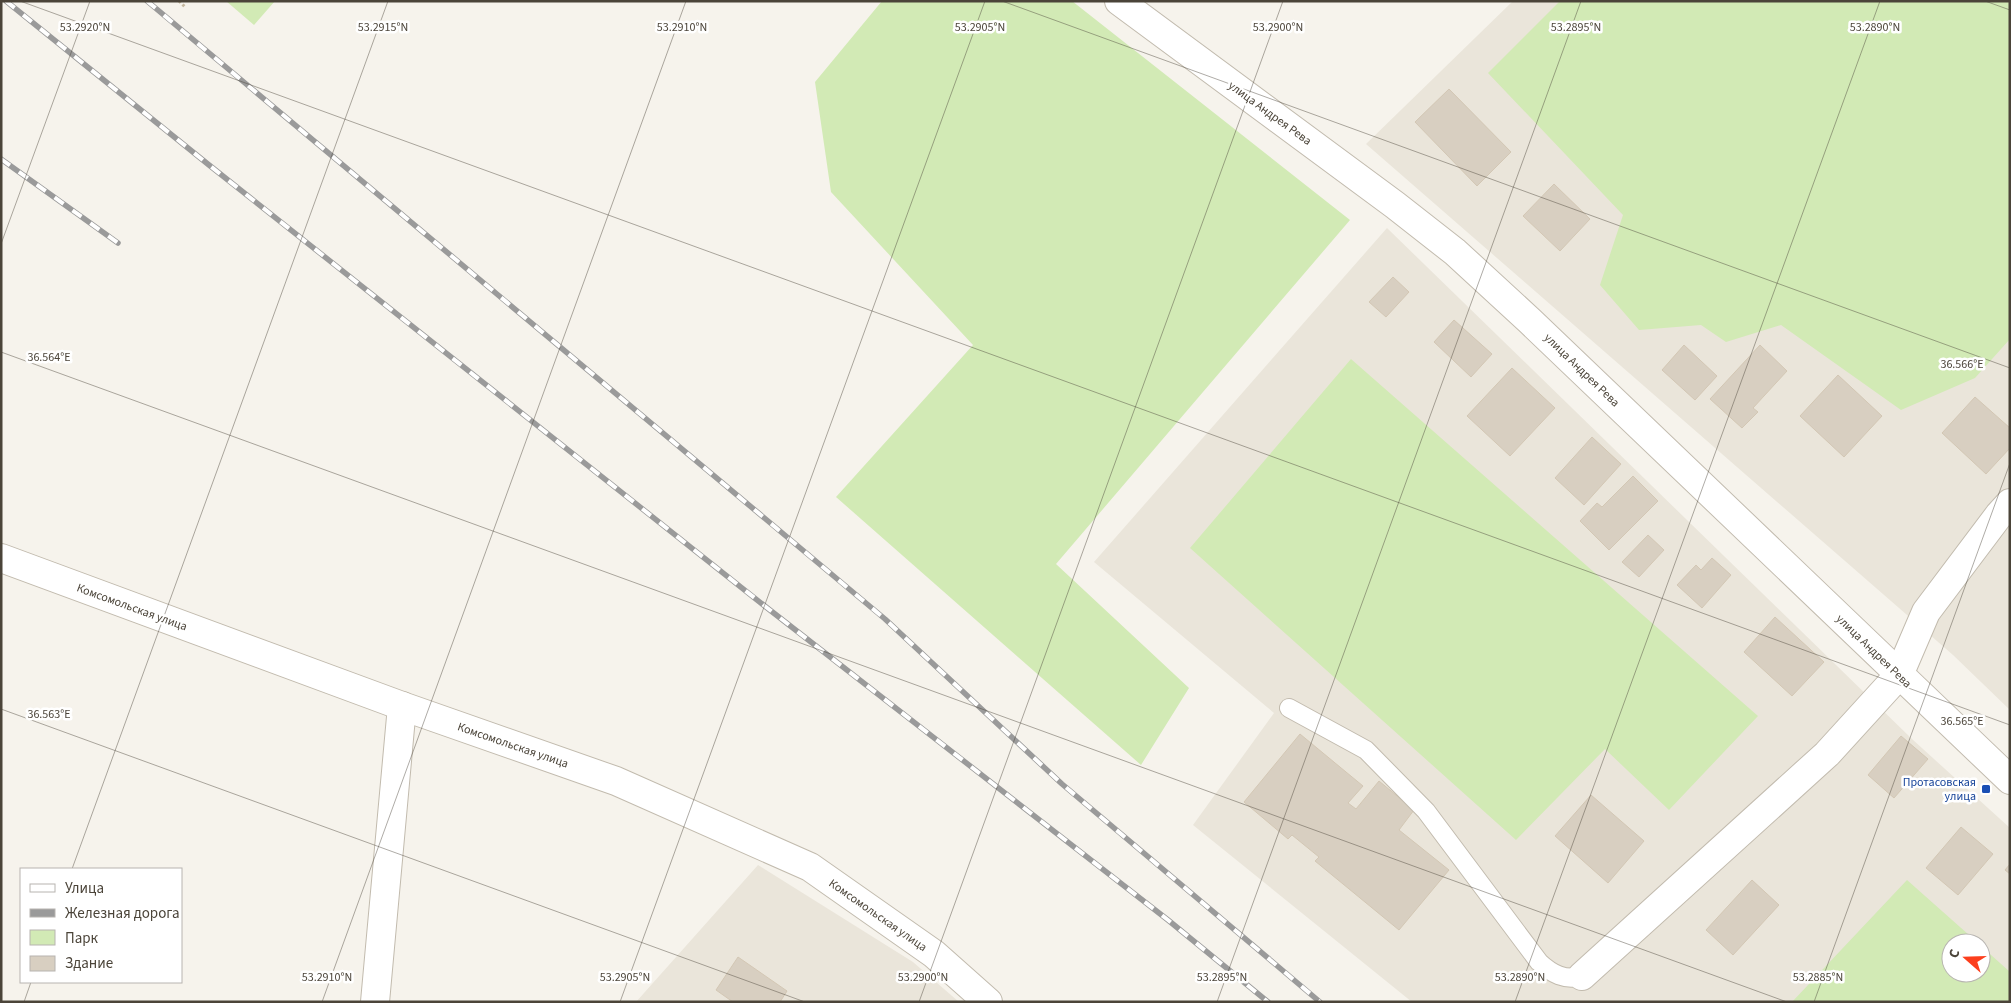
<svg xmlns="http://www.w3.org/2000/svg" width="2011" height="1003" font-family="'Source Sans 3',sans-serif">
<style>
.residential{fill:#eae5da;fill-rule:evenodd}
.green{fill:#d2eab5}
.building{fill:#d8cfc1;stroke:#d3c7b4}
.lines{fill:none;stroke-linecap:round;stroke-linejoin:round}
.lane-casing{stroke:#c2bbae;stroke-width:20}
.street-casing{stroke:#c2bbae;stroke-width:30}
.path{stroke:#c4b79f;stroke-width:3;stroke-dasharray:2.5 2.5;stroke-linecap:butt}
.lane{stroke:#fff;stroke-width:18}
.street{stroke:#fff;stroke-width:28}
.rail-casing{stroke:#9a9a9a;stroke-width:5.5}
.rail{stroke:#fff;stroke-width:4;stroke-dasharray:11;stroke-linecap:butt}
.ticks{fill:none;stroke:#4b4439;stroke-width:1;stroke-opacity:0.45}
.transit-dot{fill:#1a4fb4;stroke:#fff;stroke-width:2}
.labels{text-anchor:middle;stroke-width:5;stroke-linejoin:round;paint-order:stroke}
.street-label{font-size:12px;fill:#4b4439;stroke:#fff}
.transit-label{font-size:12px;fill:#164399;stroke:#fff;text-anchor:end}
.ticks-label{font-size:12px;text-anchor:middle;fill:#4b4439;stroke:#fff;stroke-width:5;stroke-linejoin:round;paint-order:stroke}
</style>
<rect width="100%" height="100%" fill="#f6f3ec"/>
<g class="residential">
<polygon points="1513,1 2010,1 2010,710 1953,655 1366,144"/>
<path d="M1387,228l525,511 98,89v174h-598l-219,-177 81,-112 -180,-151zM1951,943h30v30h-30z"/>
<polygon points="758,865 913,962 959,1002 636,1002"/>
</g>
<g class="green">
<polygon points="226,1 275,1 254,25"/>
<polygon points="882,1 1072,1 1350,220 1056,564 1189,688 1141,765 836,497 973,345 831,192 815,82"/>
<polygon points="1560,1 2010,1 2010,339 1975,378 1901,410 1781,325 1726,342 1701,325 1639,330 1600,285 1623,215 1488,73"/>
<polygon points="1351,359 1758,716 1669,810 1605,749 1516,840 1190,548"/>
<polygon points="1907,880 1978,943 1951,943 1951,973 1981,973 1981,946 2010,972 2010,1002 1792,1002"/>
</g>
<g class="building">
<polygon points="1449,89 1511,152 1477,186 1415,122"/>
<polygon points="1554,184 1590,219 1560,251 1523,216"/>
<polygon points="1393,277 1409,292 1386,317 1369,302"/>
<polygon points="1454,320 1492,354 1471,377 1434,342"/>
<polygon points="1684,345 1717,376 1695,400 1662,370"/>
<polygon points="1760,345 1787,371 1753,408 1758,412 1742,428 1710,399"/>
<polygon points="1512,368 1555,408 1510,456 1467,416"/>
<polygon points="1838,375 1882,416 1844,457 1800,416"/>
<polygon points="1975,397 2010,428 2010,448 1986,474 1942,433"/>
<polygon points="1592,437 1621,464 1584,505 1555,478"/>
<polygon points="1633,476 1658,501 1609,550 1580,521 1597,503 1602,507"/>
<polygon points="1648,535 1664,550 1639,577 1622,562"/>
<polygon points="1712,558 1731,575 1702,608 1677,585 1696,565 1701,570"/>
<polygon points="1775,617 1824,662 1792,696 1744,652"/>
<polygon points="1300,734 1363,786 1348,803 1356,809 1379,781 1414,810 1399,830 1449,870 1399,930 1315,861 1319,857 1292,835 1288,839 1244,802"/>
<polygon points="1901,736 1928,759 1894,798 1868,775"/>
<polygon points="1591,795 1644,841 1608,883 1555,836"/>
<polygon points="1961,827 1993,854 1958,895 1926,868"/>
<polygon points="2010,864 2010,874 2005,870"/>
<polygon points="1752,880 1779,905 1733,955 1706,930"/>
<polygon points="738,957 787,991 780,1002 733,1002 716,990"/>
</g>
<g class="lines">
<g class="lane-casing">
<path id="lane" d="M1289,708l77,42 60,61 113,151c13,12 26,19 43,14"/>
</g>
<g class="street-casing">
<g id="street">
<polyline points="1119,1 1395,205 1455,252 1530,321 2010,780"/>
<polyline points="1,558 402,706 616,781 810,867 934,954 988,1002"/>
<polyline points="1582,976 1827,754 1899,675 1926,612 1999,515 2010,503"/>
<polyline points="375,1002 402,706"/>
</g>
</g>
<polyline class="path" points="179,1 186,8"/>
<use href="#lane" class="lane"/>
<use href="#street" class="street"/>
<g class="rail-casing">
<g id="rail">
<polyline points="6,1 209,165 766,607 1168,920 1268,1002"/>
<polyline points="147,1 885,619 1062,784 1320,1002"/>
<polyline points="1,159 118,243"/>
</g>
</g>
<use href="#rail" class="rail"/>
</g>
<path class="ticks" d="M20,1l1990,724M1002,1l1008,367M1985,1l25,9M1,244l89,-243M1,352l1786,650M1,709l804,293M72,869l316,-868M24,1002l7,-20M322,1002l364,-1001M620,1002l365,-1001M919,1002l364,-1001M1217,1002l364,-1001M1515,1002l365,-1001M1814,1002l196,-539"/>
<rect class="transit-dot" x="1981" y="784" width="10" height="10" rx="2.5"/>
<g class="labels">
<g class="street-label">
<text transform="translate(1270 113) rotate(36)" y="4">улица Андрея Рева</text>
<text transform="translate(1582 370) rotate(44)" y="4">улица Андрея Рева</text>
<text transform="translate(132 607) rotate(20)" y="4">Комсомольская улица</text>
<text transform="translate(1874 651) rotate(44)" y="4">улица Андрея Рева</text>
<text transform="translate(513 745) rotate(19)" y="4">Комсомольская улица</text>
<text transform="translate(878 915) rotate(35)" y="4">Комсомольская улица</text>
</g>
<g class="transit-label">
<text x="1976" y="786">Протасовская<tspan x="1976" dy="14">улица</tspan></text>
</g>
</g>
<g class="ticks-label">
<text x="85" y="31">53.2920°N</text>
<text x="383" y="31">53.2915°N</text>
<text x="682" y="31">53.2910°N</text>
<text x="980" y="31">53.2905°N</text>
<text x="1278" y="31">53.2900°N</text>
<text x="1576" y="31">53.2895°N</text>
<text x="1875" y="31">53.2890°N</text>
<text x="49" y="361">36.564°E</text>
<text x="1962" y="368">36.566°E</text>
<text x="49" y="718">36.563°E</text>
<text x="1962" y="725">36.565°E</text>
<text x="327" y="981">53.2910°N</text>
<text x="625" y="981">53.2905°N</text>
<text x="923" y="981">53.2900°N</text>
<text x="1222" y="981">53.2895°N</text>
<text x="1520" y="981">53.2890°N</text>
<text x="1818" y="981">53.2885°N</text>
</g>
<rect width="2011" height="1003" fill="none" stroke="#4b4439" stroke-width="5"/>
<rect x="20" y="868" width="162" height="115" fill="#ffffff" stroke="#b7b4b0"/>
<rect x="30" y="884" width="25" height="8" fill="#ffffff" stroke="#b7b4b0"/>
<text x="65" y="893" font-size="15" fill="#4b4439">Улица</text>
<rect x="30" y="909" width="25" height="8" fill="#9a9a9a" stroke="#b7b4b0"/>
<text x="65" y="918" font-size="15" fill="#4b4439">Железная дорога</text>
<rect x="30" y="930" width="25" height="15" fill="#d2eab5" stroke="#b7b4b0"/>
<text x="65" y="943" font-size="15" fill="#4b4439">Парк</text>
<rect x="30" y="956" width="25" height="15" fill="#d8cfc1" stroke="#b7b4b0"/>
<text x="65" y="968" font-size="15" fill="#4b4439">Здание</text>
<g transform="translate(1966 958) rotate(290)"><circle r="24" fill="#ffffff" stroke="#b7b4b0"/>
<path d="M0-4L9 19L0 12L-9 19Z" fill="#fc3f1d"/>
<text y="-8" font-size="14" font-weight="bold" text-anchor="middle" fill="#4b4439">С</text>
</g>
</svg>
